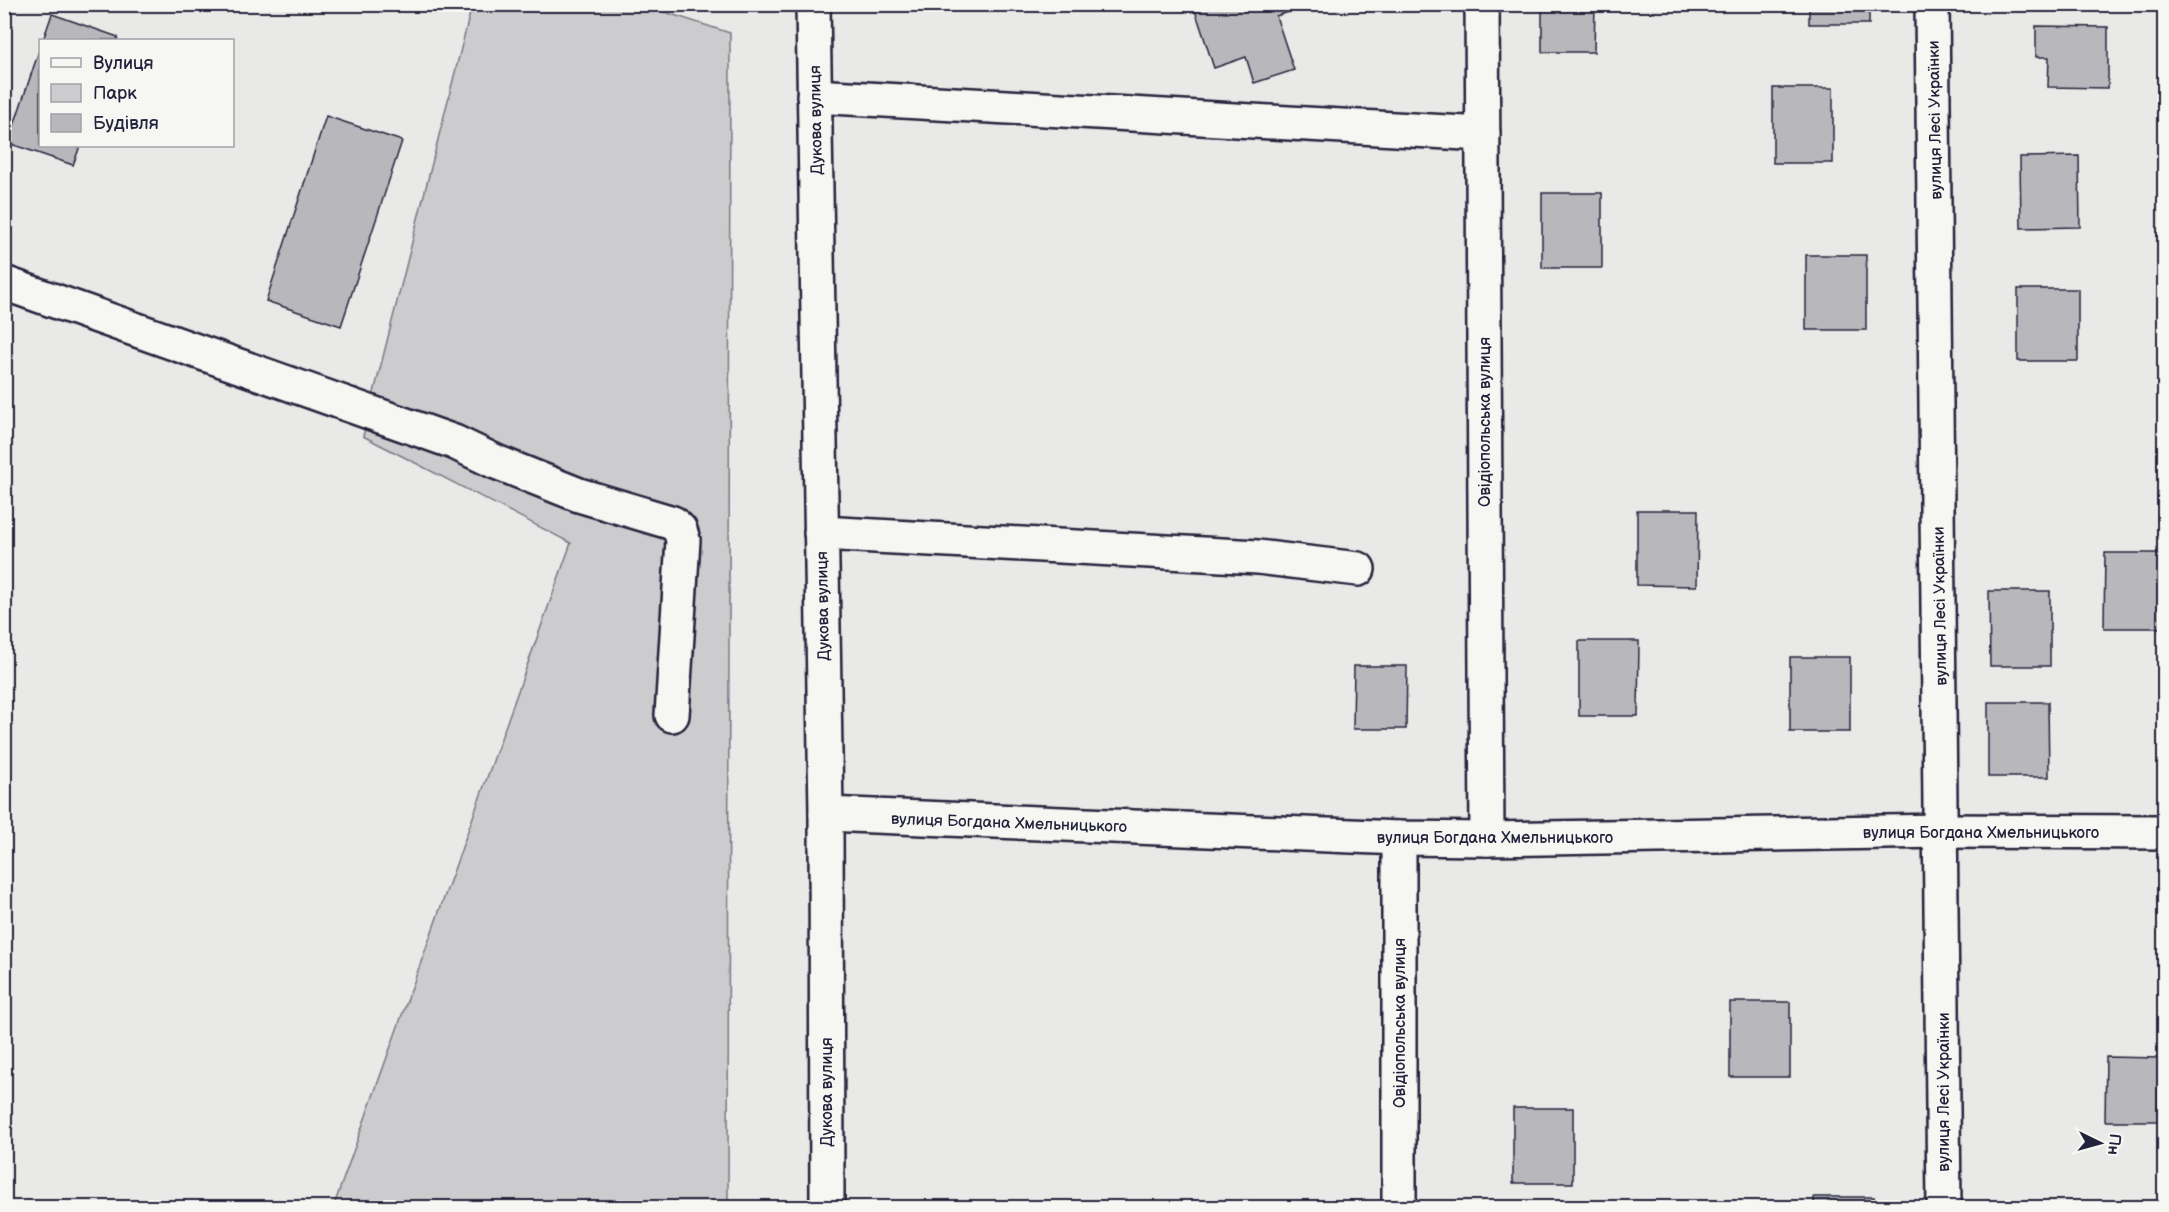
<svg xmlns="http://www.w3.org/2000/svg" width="2169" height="1212" font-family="'Balsamiq Sans',sans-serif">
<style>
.green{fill:#ccccce;stroke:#777784;stroke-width:1.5}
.building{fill:#b8b8bc;stroke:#22223b;stroke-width:1.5}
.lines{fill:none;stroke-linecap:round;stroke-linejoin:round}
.minor-casing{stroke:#22223b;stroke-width:38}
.minor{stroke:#f6f6f2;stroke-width:33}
.labels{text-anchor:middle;stroke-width:5;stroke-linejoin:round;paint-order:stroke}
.street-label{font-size:16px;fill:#22223b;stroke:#f6f6f2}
</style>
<rect width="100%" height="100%" fill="#e9e9e7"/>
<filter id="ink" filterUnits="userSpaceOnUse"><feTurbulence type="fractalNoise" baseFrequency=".0167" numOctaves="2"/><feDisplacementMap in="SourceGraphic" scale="12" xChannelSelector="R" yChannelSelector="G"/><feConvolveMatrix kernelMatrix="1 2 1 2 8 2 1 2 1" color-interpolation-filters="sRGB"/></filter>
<g filter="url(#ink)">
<polygon class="green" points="472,5 643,5 730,33 728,1207 333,1208 571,543 363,436"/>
<g class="building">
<polygon points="1193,4 1297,4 1299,9 1276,16 1294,70 1254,83 1246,57 1214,68"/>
<polygon points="1542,4 1595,4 1594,52 1542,52"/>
<rect x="1809" y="4" width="60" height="20"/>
<polygon points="52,14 118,37 117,40 43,40"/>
<polygon points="2036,26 2108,27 2108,88 2048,87 2049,57 2036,57"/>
<polygon points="40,48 40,146 80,146 73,165 8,143"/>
<rect x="1773" y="88" width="60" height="75"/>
<polygon points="326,116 402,141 341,326 266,301"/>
<polygon points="2079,156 2080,227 2021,228 2020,157"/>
<rect x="1542" y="193" width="60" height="75"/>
<rect x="1806" y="255" width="60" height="75"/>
<rect x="2018" y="289" width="60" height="72"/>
<polygon points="1637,510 1698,510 1697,586 1637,585"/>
<polygon points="2105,553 2164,553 2164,628 2104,628"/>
<polygon points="1989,591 2050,591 2050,666 1990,666"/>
<polygon points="1579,641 1639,641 1638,716 1579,716"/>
<rect x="1790" y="657" width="60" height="75"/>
<polygon points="1354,666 1407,666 1406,729 1353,729"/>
<polygon points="1988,702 2048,702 2049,777 1988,777"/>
<rect x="1730" y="1002" width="60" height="75"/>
<polygon points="2106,1057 2159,1058 2158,1121 2105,1121"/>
<rect x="1513" y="1108" width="60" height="75"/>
<rect x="1814" y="1197" width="60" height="11"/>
</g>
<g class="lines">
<g class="minor-casing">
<g id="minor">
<polyline points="813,4 826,814 827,1208"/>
<polyline points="1482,4 1487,839"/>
<polyline points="1932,4 1944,1208"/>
<polyline points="814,96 1483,134"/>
<polyline points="4,283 454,442 496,462 579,495 673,523 680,530 683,540 672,715"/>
<polyline points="821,533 1258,557 1358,569"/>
<polyline points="826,814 1399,838 1487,839 1942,831 2164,832"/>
<polyline points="1399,838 1399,1208"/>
</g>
</g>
<use href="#minor" class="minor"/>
</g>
</g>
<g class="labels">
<g class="street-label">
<text transform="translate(815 120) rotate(-91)" y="6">Дукова вулиця</text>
<text transform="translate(1934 120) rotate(-91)" y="6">вулиця Лесі Українки</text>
<text transform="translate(1484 422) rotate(-90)" y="6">Овідіопольська вулиця</text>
<text transform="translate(822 606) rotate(-91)" y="6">Дукова вулиця</text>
<text transform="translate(1939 606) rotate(-91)" y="6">вулиця Лесі Українки</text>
<text transform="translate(1009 822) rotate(2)" y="6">вулиця Богдана Хмельницького</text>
<text x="1981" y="838">вулиця Богдана Хмельницького</text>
<text x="1495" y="843">вулиця Богдана Хмельницького</text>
<text transform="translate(1399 1023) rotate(-90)" y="6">Овідіопольська вулиця</text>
<text transform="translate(826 1092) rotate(-90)" y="6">Дукова вулиця</text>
<text transform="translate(1943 1092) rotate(-90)" y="6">вулиця Лесі Українки</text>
</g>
</g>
<rect width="2169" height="1212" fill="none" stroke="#f6f6f2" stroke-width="24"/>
<rect x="12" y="12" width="2145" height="1188" fill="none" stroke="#22223b" stroke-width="2" filter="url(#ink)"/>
<rect x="39" y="39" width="195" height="108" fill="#f6f6f2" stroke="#a1a1a9" stroke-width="1.5"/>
<rect x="51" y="58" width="30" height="9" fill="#f6f6f2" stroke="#a1a1a9" stroke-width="1.5"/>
<text x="93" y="69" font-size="18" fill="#22223b">Вулиця</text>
<rect x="51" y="84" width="30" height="18" fill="#ccccce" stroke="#a1a1a9" stroke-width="1.5"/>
<text x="93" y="99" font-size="18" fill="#22223b">Парк</text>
<rect x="51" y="114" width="30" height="18" fill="#b8b8bc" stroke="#a1a1a9" stroke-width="1.5"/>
<text x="93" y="129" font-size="18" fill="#22223b">Будівля</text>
<g transform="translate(2100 1143) rotate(95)" stroke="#f6f6f2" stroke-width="4.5" paint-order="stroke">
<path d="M0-4.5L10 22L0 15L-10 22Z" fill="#22223b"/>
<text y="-9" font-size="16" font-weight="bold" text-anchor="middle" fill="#22223b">Пн</text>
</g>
</svg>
